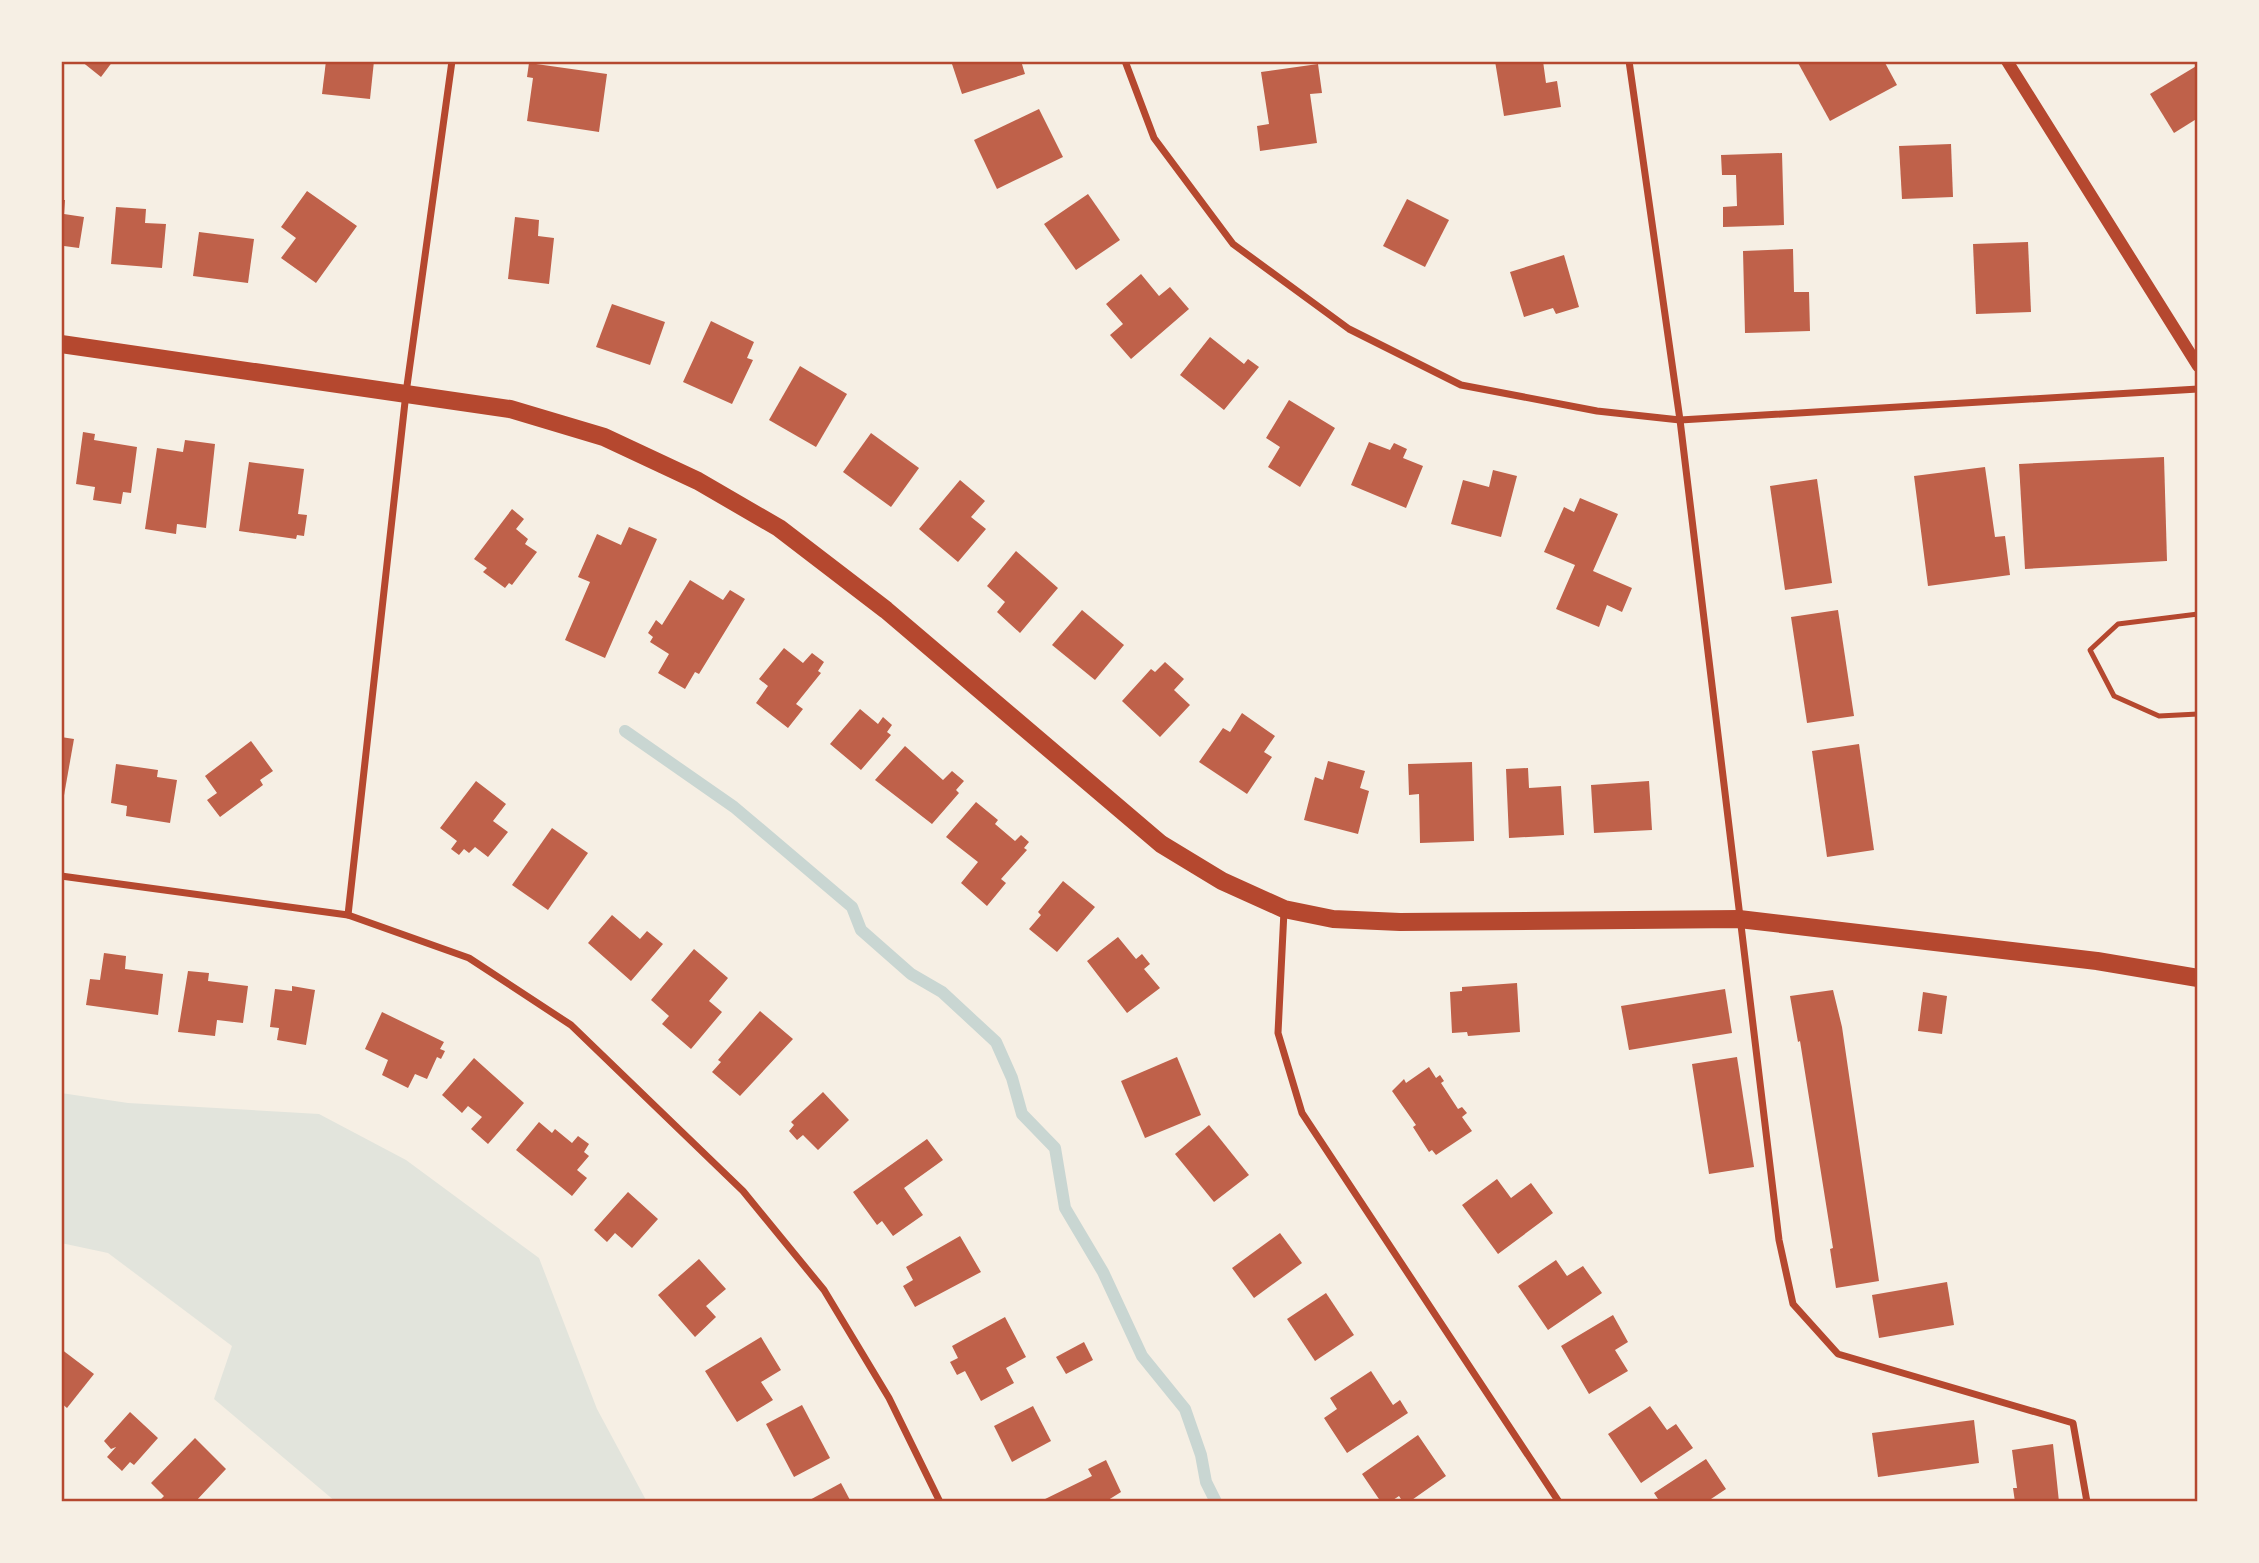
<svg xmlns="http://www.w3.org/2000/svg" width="2259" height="1563" font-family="Rubik,sans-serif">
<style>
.green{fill:#e2e4dc}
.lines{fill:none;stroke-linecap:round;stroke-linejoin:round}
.stream{stroke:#c9d6d2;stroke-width:12}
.building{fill:#bf614a}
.service{stroke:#b5482f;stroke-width:5}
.minor{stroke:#b5482f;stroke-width:7}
.tertiary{stroke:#b5482f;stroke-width:12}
.primary{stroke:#b5482f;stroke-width:18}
.neatline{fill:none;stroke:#b5482f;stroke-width:2.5}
</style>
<rect width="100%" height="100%" fill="#f6efe4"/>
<polygon class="green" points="61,1093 128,1103 319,1114 406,1160 539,1258 597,1409 647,1502 336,1502 214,1399 232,1346 108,1253 61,1243"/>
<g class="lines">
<polyline class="stream" points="625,731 734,807 852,907 861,930 911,974 942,992 996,1042 1012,1078 1022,1114 1055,1148 1065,1208 1103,1272 1142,1356 1185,1409 1201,1455 1206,1482 1216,1502"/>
</g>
<g class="building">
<polygon points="81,61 113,61 101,77"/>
<polygon points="326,61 374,61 370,99 322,94"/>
<polygon points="951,61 1021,61 1025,74 962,94"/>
<polygon points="1495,61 1543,61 1546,83 1557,81 1561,107 1504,116"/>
<polygon points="1797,61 1884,61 1897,85 1830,121"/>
<polygon points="529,63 607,74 599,132 527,121 533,78 527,77"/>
<polygon points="1318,64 1322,93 1310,94 1317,143 1260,151 1257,126 1269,124 1261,72"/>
<polygon points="2198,65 2198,118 2174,133 2150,94"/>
<polygon points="1039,109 1063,157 997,189 974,140"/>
<polygon points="1951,144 1953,197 1902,199 1899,146"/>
<polygon points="1782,153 1784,225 1723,227 1723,207 1737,206 1736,175 1722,175 1721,155"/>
<polygon points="307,191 357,226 316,283 281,258 296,238 281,227"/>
<polygon points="1088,194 1120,240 1076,270 1044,224"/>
<polygon points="1407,199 1449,220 1425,267 1383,246"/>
<polygon points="61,200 65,200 64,214 84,217 79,248 64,246 63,253"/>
<polygon points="116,207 146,209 145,223 166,224 162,268 111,264"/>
<polygon points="515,217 539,220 538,236 554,238 549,284 508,279"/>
<polygon points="199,232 254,239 248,283 193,276"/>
<polygon points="2028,242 2031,312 1976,314 1973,244"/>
<polygon points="1793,249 1794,292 1809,292 1810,331 1745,333 1743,251"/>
<polygon points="1564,255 1579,307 1556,314 1553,308 1524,317 1510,272"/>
<polygon points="1141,274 1159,296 1170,287 1189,309 1131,359 1110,335 1123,324 1106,304"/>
<polygon points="612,304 665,322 650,365 596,347"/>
<polygon points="711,321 754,342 747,358 753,360 732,404 683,382"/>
<polygon points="1210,337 1244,364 1248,359 1259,367 1224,410 1180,375"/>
<polygon points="800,366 847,394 816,447 769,420"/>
<polygon points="1289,400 1335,428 1300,487 1268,467 1280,447 1266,438"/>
<polygon points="83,432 95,434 94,440 137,447 131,493 123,492 121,504 93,500 95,487 76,484"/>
<polygon points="871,433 919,468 891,507 843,472"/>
<polygon points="185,440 215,444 206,528 177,524 176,534 145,529 157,448 183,452"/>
<polygon points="1369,442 1390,450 1394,443 1407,449 1403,458 1423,466 1406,508 1351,485"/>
<polygon points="2164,457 2167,561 2025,569 2019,464"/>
<polygon points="249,462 304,469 298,514 307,515 304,536 297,535 296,539 239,531"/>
<polygon points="1985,467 1995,537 2005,536 2010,575 1928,586 1914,476"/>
<polygon points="1493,470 1517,476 1501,537 1451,524 1463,480 1489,487"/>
<polygon points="1817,479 1832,583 1785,590 1770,486"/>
<polygon points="960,480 985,501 971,517 986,529 958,562 919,529"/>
<polygon points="1580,498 1618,514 1593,571 1632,588 1622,612 1607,605 1599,627 1556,609 1575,565 1544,552 1564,507 1574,512"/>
<polygon points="512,509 524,519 516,529 528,539 525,544 537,552 512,585 509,583 505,588 483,572 487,568 474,559"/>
<polygon points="629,527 657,539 605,658 565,640 590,582 578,577 597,534 621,545"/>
<polygon points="1016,551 1058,588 1020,633 997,612 1005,602 987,586"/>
<polygon points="690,580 723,600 730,590 745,599 699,674 695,672 685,689 658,673 669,654 650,642 653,637 648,633 656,620 662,625"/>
<polygon points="1082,610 1124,645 1095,680 1052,645"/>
<polygon points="1838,610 1854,716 1807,723 1791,617"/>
<polygon points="784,648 803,663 812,653 824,662 818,671 821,673 796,704 803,709 788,728 756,703 768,686 759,679"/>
<polygon points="1165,662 1184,679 1174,690 1190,705 1160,737 1122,701 1151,669 1155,672"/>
<polygon points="860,709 878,724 883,717 892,725 887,732 891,735 861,770 830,744"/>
<polygon points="1242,713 1275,736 1264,752 1272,757 1247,794 1199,762 1223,728 1230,732"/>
<polygon points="61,737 74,739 63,801 61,801"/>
<polygon points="251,741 273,771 260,780 263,785 220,817 207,800 217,793 205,776"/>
<polygon points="1859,744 1874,850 1827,857 1812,751"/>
<polygon points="905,746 943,780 952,771 964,781 956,790 959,793 932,824 875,780"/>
<polygon points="1328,761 1365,771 1360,788 1369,791 1358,834 1304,820 1315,777 1323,780"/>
<polygon points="1472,762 1474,841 1420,843 1419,794 1409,795 1408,764"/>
<polygon points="116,764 158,770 157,777 177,780 170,823 126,816 127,806 111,803"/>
<polygon points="1528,768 1529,788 1561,786 1564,835 1509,838 1506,769"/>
<polygon points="476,781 506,804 493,821 508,832 488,857 475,847 469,853 464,849 459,855 451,849 457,841 440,828"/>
<polygon points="1649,781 1652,830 1594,833 1591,785"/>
<polygon points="976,802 998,820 995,824 1015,841 1021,835 1029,842 1024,848 1027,850 1001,879 1006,883 987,906 961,883 978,862 946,837"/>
<polygon points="552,828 588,853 548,910 512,885"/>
<polygon points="1063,881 1095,907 1057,952 1029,929 1041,915 1038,912"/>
<polygon points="612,915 640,939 647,931 663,944 631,981 588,943"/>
<polygon points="1118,937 1136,959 1142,954 1150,964 1144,969 1160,988 1127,1013 1087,961"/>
<polygon points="694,949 728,978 709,1001 722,1012 691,1049 662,1024 669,1016 651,1000"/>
<polygon points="104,953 126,956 125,969 163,974 158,1015 86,1005 90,979 100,980"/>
<polygon points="188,971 209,973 208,981 248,986 243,1023 217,1020 215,1036 178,1032"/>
<polygon points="1517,983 1520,1032 1468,1036 1467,1032 1452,1033 1450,992 1462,991 1462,987"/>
<polygon points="292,986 315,990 306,1045 277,1040 279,1028 270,1027 275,989 292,991"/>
<polygon points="1725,989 1732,1033 1629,1050 1621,1006"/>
<polygon points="1833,990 1842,1027 1879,1281 1836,1288 1830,1249 1833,1248 1800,1041 1798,1042 1790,996"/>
<polygon points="1923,992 1947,996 1942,1034 1918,1031"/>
<polygon points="760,1011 793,1039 740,1096 712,1072 721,1062 718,1060"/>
<polygon points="382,1012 444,1042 440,1049 445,1051 441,1059 437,1057 427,1079 415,1074 408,1088 382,1075 388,1060 365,1049"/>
<polygon points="1177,1057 1201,1115 1145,1138 1121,1081"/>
<polygon points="1737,1057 1754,1167 1709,1174 1692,1064"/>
<polygon points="474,1058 524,1103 488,1144 471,1129 482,1117 468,1106 462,1113 442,1095"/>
<polygon points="1429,1067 1436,1078 1440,1075 1444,1081 1441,1083 1458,1109 1462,1107 1467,1113 1462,1117 1472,1131 1436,1155 1432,1150 1429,1152 1413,1127 1416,1125 1392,1091 1404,1079 1406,1083"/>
<polygon points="823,1092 849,1120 818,1150 803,1135 797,1140 789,1131 794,1125 791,1122"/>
<polygon points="539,1122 552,1133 555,1129 572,1143 578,1136 589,1144 584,1152 589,1156 577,1170 587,1178 572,1196 516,1150"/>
<polygon points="1209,1125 1249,1175 1214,1202 1175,1154"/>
<polygon points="927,1139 943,1160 904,1188 923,1215 893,1236 882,1221 877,1225 853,1192"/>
<polygon points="1497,1179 1511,1198 1531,1183 1553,1213 1498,1254 1462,1205"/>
<polygon points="628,1192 658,1219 632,1248 615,1233 607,1242 594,1230"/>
<polygon points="1280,1233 1302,1263 1254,1298 1232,1268"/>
<polygon points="960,1236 981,1272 915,1307 903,1286 913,1280 906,1267"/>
<polygon points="699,1259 726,1289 706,1306 716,1317 695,1337 658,1295"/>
<polygon points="1556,1260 1567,1276 1583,1266 1602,1293 1548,1330 1518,1286"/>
<polygon points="1947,1282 1954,1325 1879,1338 1872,1295"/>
<polygon points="1326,1293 1354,1335 1315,1361 1287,1319"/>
<polygon points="1613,1315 1628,1342 1615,1350 1628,1371 1589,1394 1561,1346"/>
<polygon points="1005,1317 1026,1357 1006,1368 1014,1383 981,1401 965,1371 957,1375 950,1362 958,1358 952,1346"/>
<polygon points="761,1337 781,1370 761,1382 773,1400 737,1422 705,1371"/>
<polygon points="1084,1342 1093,1360 1066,1374 1056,1357"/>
<polygon points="61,1349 94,1374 67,1408 61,1403"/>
<polygon points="1371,1371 1393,1405 1400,1400 1408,1413 1347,1453 1324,1418 1337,1409 1330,1398"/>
<polygon points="802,1405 830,1458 794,1477 766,1424"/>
<polygon points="1033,1406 1051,1441 1012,1462 994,1426"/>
<polygon points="1650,1406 1667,1430 1676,1424 1693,1448 1641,1483 1608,1434"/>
<polygon points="130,1412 158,1438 134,1465 130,1462 122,1471 107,1457 116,1447 111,1449 104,1441"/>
<polygon points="1974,1420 1979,1463 1878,1477 1872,1433"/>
<polygon points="1418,1435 1446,1476 1409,1502 1403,1502 1399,1496 1390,1502 1381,1502 1362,1474"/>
<polygon points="195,1438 226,1469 195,1502 158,1502 164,1496 151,1483"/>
<polygon points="2053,1444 2059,1502 2015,1502 2013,1488 2017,1488 2012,1450"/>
<polygon points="1706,1459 1726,1489 1711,1499 1712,1502 1660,1502 1654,1493"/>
<polygon points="1106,1460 1121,1492 1105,1502 1039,1502 1092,1476 1088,1469"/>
<polygon points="841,1483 851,1502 806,1502"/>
</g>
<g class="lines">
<polyline class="service" points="2198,614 2118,624 2090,650 2114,696 2159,716 2198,714"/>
<g class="minor">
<polyline points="1125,61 1154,138 1233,244 1349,329 1461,385 1597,411 1680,420 2198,389"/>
<polyline points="1629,61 1680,420 1779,1240 1793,1304 1838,1354 2073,1423 2087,1502"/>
<polyline points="61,876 348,915 469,958 571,1025 743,1191 824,1290 889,1398 940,1502"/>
<polyline points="1284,911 1278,1033 1302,1113 1559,1502"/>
<polyline points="348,915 406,393 452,61"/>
</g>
<polyline class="tertiary" points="2007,61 2198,366"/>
<polyline class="primary" points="61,344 510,409 604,437 698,481 779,528 886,610 1161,844 1222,881 1284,909 1333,919 1400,922 1739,919 2097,961 2198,978"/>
</g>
<rect width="2259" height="1563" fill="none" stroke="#f6efe4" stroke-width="126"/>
<rect x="63" y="63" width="2133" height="1437" class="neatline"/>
</svg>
